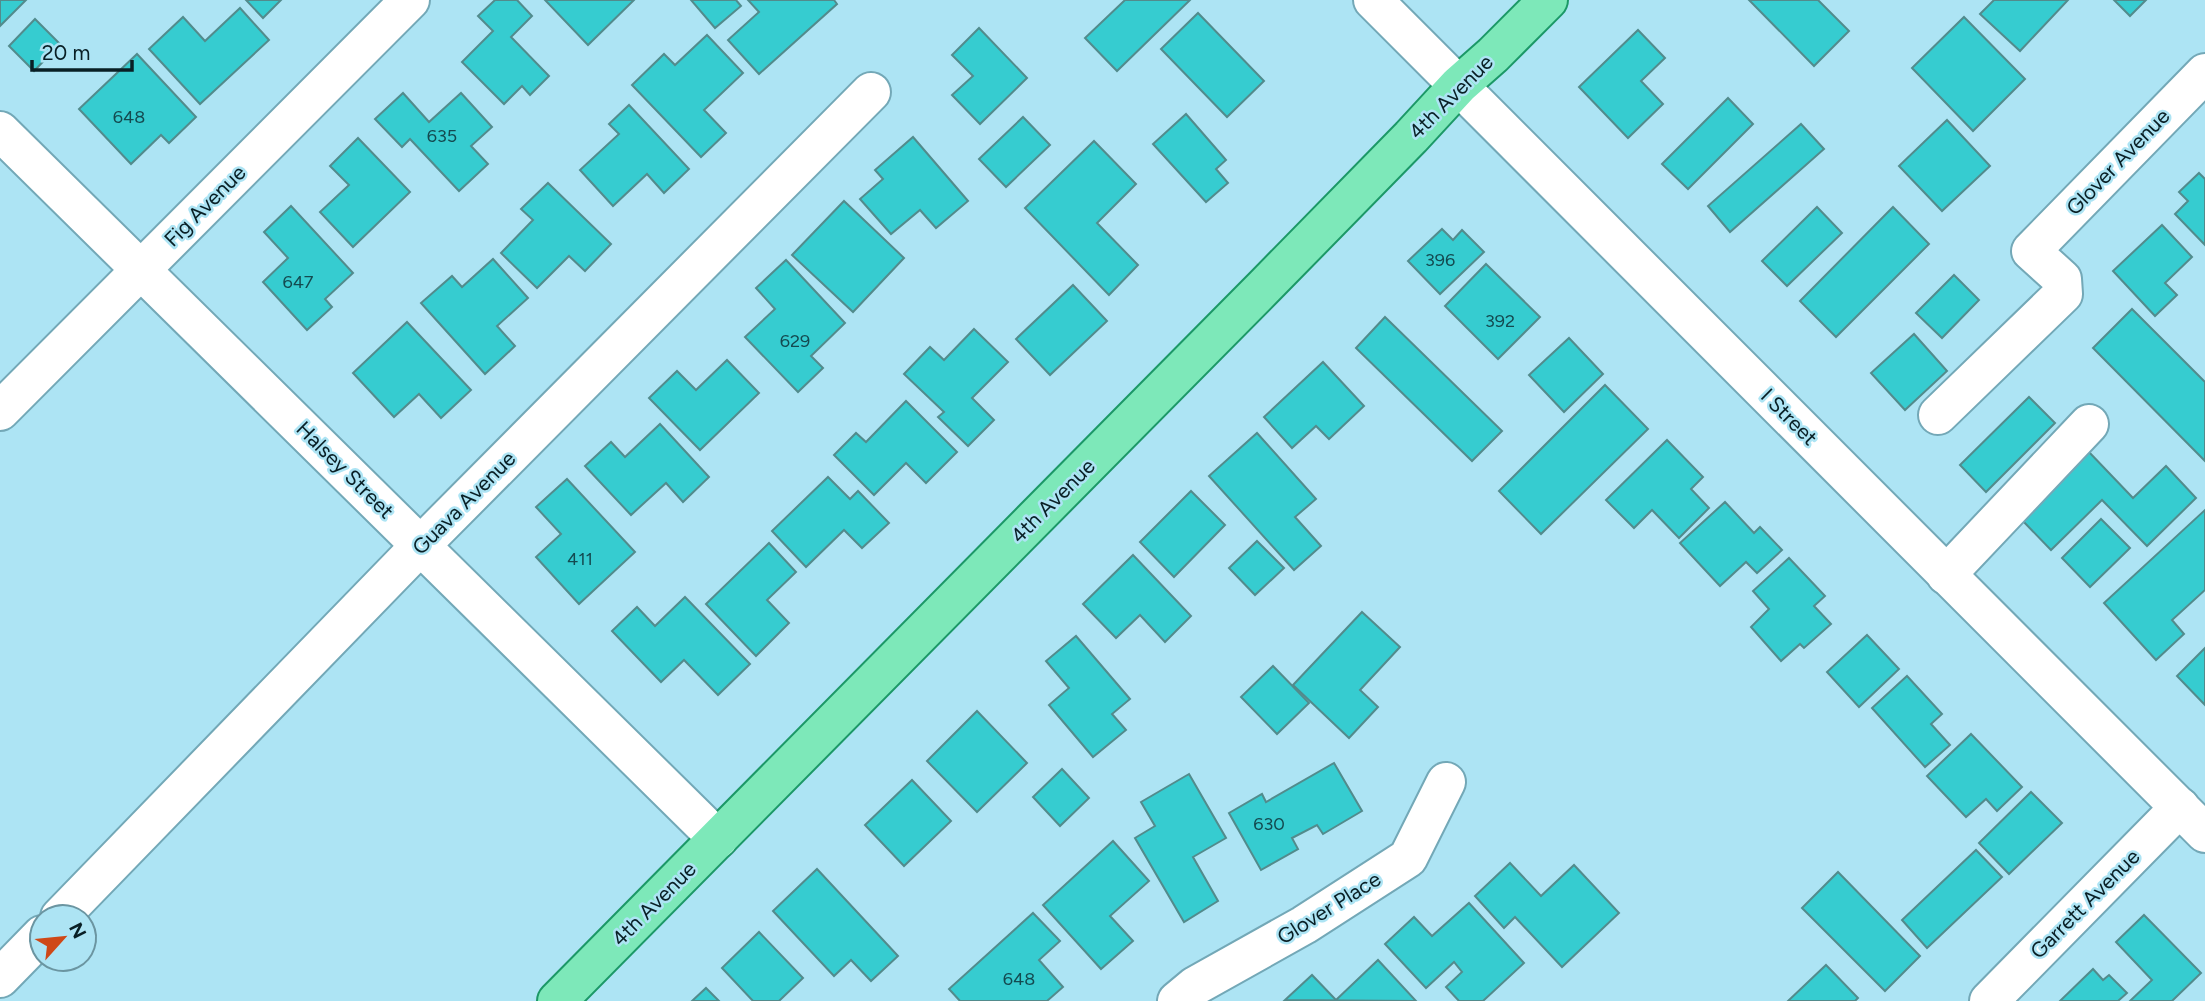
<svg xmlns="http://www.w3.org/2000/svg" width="2205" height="1001" font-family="Figtree,sans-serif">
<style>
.building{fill:#36ccd0;stroke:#528b8c;stroke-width:2}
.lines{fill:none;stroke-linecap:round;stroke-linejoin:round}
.minor-casing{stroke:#73a8b7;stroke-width:42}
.major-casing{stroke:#1c9867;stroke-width:42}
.minor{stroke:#fff;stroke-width:38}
.major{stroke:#7de8b9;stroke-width:38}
.labels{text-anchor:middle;stroke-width:5;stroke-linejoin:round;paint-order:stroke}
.number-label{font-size:18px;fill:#144a50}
.street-label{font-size:21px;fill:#091f25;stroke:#ade4f4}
</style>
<rect width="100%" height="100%" fill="#ade4f4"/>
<g class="building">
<polygon points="0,0 26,0 0,26"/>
<polygon points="246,0 281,0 263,18"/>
<polygon points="495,0 517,0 532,16 511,37 549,76 530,95 522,86 504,104 462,62 493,31 478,16"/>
<polygon points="545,0 634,0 588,45"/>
<polygon points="691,0 736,0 741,6 715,28"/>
<polygon points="748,0 834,0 837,4 759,74 728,40 759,12"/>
<polygon points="1125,0 1190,0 1117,71 1085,38"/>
<polygon points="1749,0 1818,0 1849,31 1814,66"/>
<polygon points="1994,0 2068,0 2020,51 1980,14"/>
<polygon points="2114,0 2146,0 2130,16"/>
<polygon points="240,8 269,40 200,104 149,49 183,17 205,41"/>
<polygon points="1198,13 1264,81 1227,117 1161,49"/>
<polygon points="1964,17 2025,79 1973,131 1912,68"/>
<polygon points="35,19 60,44 34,71 9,46"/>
<polygon points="979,28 1027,78 980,124 952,95 973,76 952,55"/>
<polygon points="1638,30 1665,58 1641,81 1663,104 1628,138 1579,87"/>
<polygon points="707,35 743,73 704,110 726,133 701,157 632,85 664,54 675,65"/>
<polygon points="137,54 196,117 169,143 161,135 131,164 79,109"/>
<polygon points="403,93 429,122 461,93 492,127 471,146 488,164 459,191 410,139 402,147 375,119"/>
<polygon points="1728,98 1753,124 1688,189 1662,164"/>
<polygon points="629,105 689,169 664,193 647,174 613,206 580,170 619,134 609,124"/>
<polygon points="1186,114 1226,160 1216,169 1228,183 1206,202 1153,144"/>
<polygon points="1023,117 1050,145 1006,187 979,159"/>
<polygon points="1947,120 1990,166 1942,211 1899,166"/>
<polygon points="1801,124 1824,149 1730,232 1708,206"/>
<polygon points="913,137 968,201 936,228 920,210 891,234 860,199 883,179 875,170"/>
<polygon points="358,138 410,192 353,247 320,212 349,185 330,166"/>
<polygon points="1094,141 1136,184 1097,223 1138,265 1109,295 1025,208"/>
<polygon points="2199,173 2205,179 2205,245 2175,214 2188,201 2179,192"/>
<polygon points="548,183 611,244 585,271 569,256 537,288 501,253 533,220 521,209"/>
<polygon points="844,201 904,258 853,312 792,255"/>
<polygon points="291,206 353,273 325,299 332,307 307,330 263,282 288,258 264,232"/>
<polygon points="1817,207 1842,233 1787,286 1762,261"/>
<polygon points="1893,207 1929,244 1836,337 1800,301"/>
<polygon points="2162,225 2192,257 2165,283 2177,295 2155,316 2113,271"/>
<polygon points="1442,229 1453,240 1462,230 1484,252 1440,294 1408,261"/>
<polygon points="493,259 528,298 497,326 515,346 485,374 421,303 452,276 462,287"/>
<polygon points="786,260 845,323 811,356 823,368 798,392 745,337 775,309 756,288"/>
<polygon points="1486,264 1540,317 1498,359 1445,306"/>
<polygon points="1954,275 1979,300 1942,338 1916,313"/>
<polygon points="1073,285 1107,321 1050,375 1016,339"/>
<polygon points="2132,309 2205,382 2205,461 2093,348"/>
<polygon points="1385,317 1502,431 1472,461 1356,348"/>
<polygon points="407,322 471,390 441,418 419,394 394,417 353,373"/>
<polygon points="974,329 1008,362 972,398 994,420 968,446 938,417 944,412 904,374 930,347 944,360"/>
<polygon points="1914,334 1947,371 1905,410 1871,373"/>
<polygon points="1569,338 1603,374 1564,412 1529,375"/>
<polygon points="727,360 759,393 700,450 649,398 677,371 696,390"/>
<polygon points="1323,362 1364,406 1329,439 1316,426 1292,448 1264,417"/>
<polygon points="1605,385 1648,429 1541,534 1499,491"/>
<polygon points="2029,397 2055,423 1986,492 1960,465"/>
<polygon points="906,401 957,452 926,483 906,463 874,495 834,455 856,433 866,442"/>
<polygon points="660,424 709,477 683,502 666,483 631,515 585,466 611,442 625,457"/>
<polygon points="1257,433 1316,499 1295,517 1321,546 1294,570 1209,476"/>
<polygon points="1667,440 1703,477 1691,489 1709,508 1679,538 1652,510 1634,528 1606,500"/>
<polygon points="2088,451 2133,498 2166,466 2196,498 2147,546 2102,500 2051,550 2020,518"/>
<polygon points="828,477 850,499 858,491 889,523 862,548 844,530 806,567 772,531"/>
<polygon points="567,479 635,552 579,604 536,557 561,534 536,507"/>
<polygon points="1191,491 1225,525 1174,577 1140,542"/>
<polygon points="1725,502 1754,533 1760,527 1782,550 1757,573 1746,562 1720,586 1680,543"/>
<polygon points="2205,510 2205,590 2172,620 2184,634 2156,660 2104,603"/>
<polygon points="2101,519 2130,548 2090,587 2062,558"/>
<polygon points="1257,541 1284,568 1255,595 1229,568"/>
<polygon points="769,543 796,572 767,600 789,623 756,656 706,604"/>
<polygon points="1133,555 1191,616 1165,642 1140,615 1116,638 1083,604"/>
<polygon points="1789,558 1825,596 1814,606 1831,624 1804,648 1800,644 1781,661 1751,627 1769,609 1753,591"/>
<polygon points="685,597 750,664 718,695 684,660 661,682 612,631 637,607 655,626"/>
<polygon points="1362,612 1400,647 1360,690 1378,707 1349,738 1293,685"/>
<polygon points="1867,635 1899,669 1859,707 1827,672"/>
<polygon points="1076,636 1130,699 1112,714 1126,730 1093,757 1049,705 1069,688 1046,661"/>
<polygon points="2205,648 2205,705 2177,676"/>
<polygon points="1273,666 1309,703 1277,734 1241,697"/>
<polygon points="1907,676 1942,714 1931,724 1950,745 1925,767 1872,708"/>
<polygon points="977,711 1027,763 977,812 927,761"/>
<polygon points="1971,734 2022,787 1997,811 1986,799 1966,817 1927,776"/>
<polygon points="1334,763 1362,811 1323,834 1317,825 1292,838 1298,849 1261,870 1229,813 1262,794 1266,802"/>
<polygon points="1062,769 1089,798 1060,826 1033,797"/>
<polygon points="1189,774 1226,838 1193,857 1218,901 1184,922 1135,838 1155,826 1141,802"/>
<polygon points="912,780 951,821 904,866 865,825"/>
<polygon points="2031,792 2062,823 2009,874 1979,843"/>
<polygon points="1113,841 1149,881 1110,916 1133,941 1101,969 1043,905"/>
<polygon points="1976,850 2002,877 1927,948 1902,920"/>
<polygon points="1510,863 1541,896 1574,865 1619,913 1562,967 1515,917 1504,928 1475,896"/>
<polygon points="817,869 898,956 871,981 851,960 834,976 773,911"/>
<polygon points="1838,872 1920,956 1885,991 1802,908"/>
<polygon points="1469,903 1524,963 1483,1001 1459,1001 1446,987 1462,972 1454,962 1426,988 1385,944 1414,917 1432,936"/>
<polygon points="1033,913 1060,941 1039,960 1063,987 1047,1001 960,1001 949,989"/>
<polygon points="2144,915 2201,973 2172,1001 2130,1001 2152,980 2116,942"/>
<polygon points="759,932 803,978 779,1001 753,1001 722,968"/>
<polygon points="1378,960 1416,1001 1285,1000 1312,975 1336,1000"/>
<polygon points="1826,965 1858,998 1855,1001 1788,1001"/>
<polygon points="2093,969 2103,980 2109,975 2127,993 2118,1001 2060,1001"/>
<polygon points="706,988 719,1001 692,1001"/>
</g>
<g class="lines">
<g class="minor-casing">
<g id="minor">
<polyline points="1373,0 2205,833"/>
<polyline points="0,131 718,839"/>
<polyline points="0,411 410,0"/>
<polyline points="1938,415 2063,294 2062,279 2031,251 2205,73"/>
<polyline points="1946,575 2089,424"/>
<polyline points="60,917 421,545 871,92"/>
<polyline points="0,978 42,935"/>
<polyline points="1177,1001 1195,986 1304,925 1408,858 1446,782"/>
<polyline points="1989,1001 2180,807"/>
</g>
</g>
<g class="major-casing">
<polyline id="major" points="557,1001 1265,286 1411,137 1459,85 1493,55 1548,0"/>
</g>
<use href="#minor" class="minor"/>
<use href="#major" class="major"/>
</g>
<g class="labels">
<g class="number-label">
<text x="129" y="123">648</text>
<text x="442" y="142">635</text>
<text x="1440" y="266">396</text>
<text x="298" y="288">647</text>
<text x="1500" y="327">392</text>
<text x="795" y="347">629</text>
<text x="580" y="565">411</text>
<text x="1269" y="830">630</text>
<text x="1019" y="985">648</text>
</g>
<g class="street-label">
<text transform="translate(1451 97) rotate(-45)" y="7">4th Avenue</text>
<text transform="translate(2118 162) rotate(-46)" y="7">Glover Avenue</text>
<text transform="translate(205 206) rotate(-45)" y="7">Fig Avenue</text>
<text transform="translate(1789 417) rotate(45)" y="7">I Street</text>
<text transform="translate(345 470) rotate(45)" y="7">Halsey Street</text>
<text transform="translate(1053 501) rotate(-45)" y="7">4th Avenue</text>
<text transform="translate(464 503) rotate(-45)" y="7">Guava Avenue</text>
<text transform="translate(654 904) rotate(-45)" y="7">4th Avenue</text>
<text transform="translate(2085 904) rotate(-45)" y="7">Garrett Avenue</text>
<text transform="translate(1329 908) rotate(-32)" y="7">Glover Place</text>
</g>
</g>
<g transform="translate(63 938) rotate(63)"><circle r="33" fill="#ade4f4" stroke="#6b95a1" stroke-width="2"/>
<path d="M0-5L12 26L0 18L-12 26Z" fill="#cf4817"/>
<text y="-10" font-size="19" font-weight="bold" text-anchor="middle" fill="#091f25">N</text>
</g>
<path d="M32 60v10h100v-10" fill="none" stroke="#091f25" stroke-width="3.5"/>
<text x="42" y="60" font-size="21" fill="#091f25" stroke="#ade4f4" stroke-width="5" paint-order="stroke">20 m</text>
</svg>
